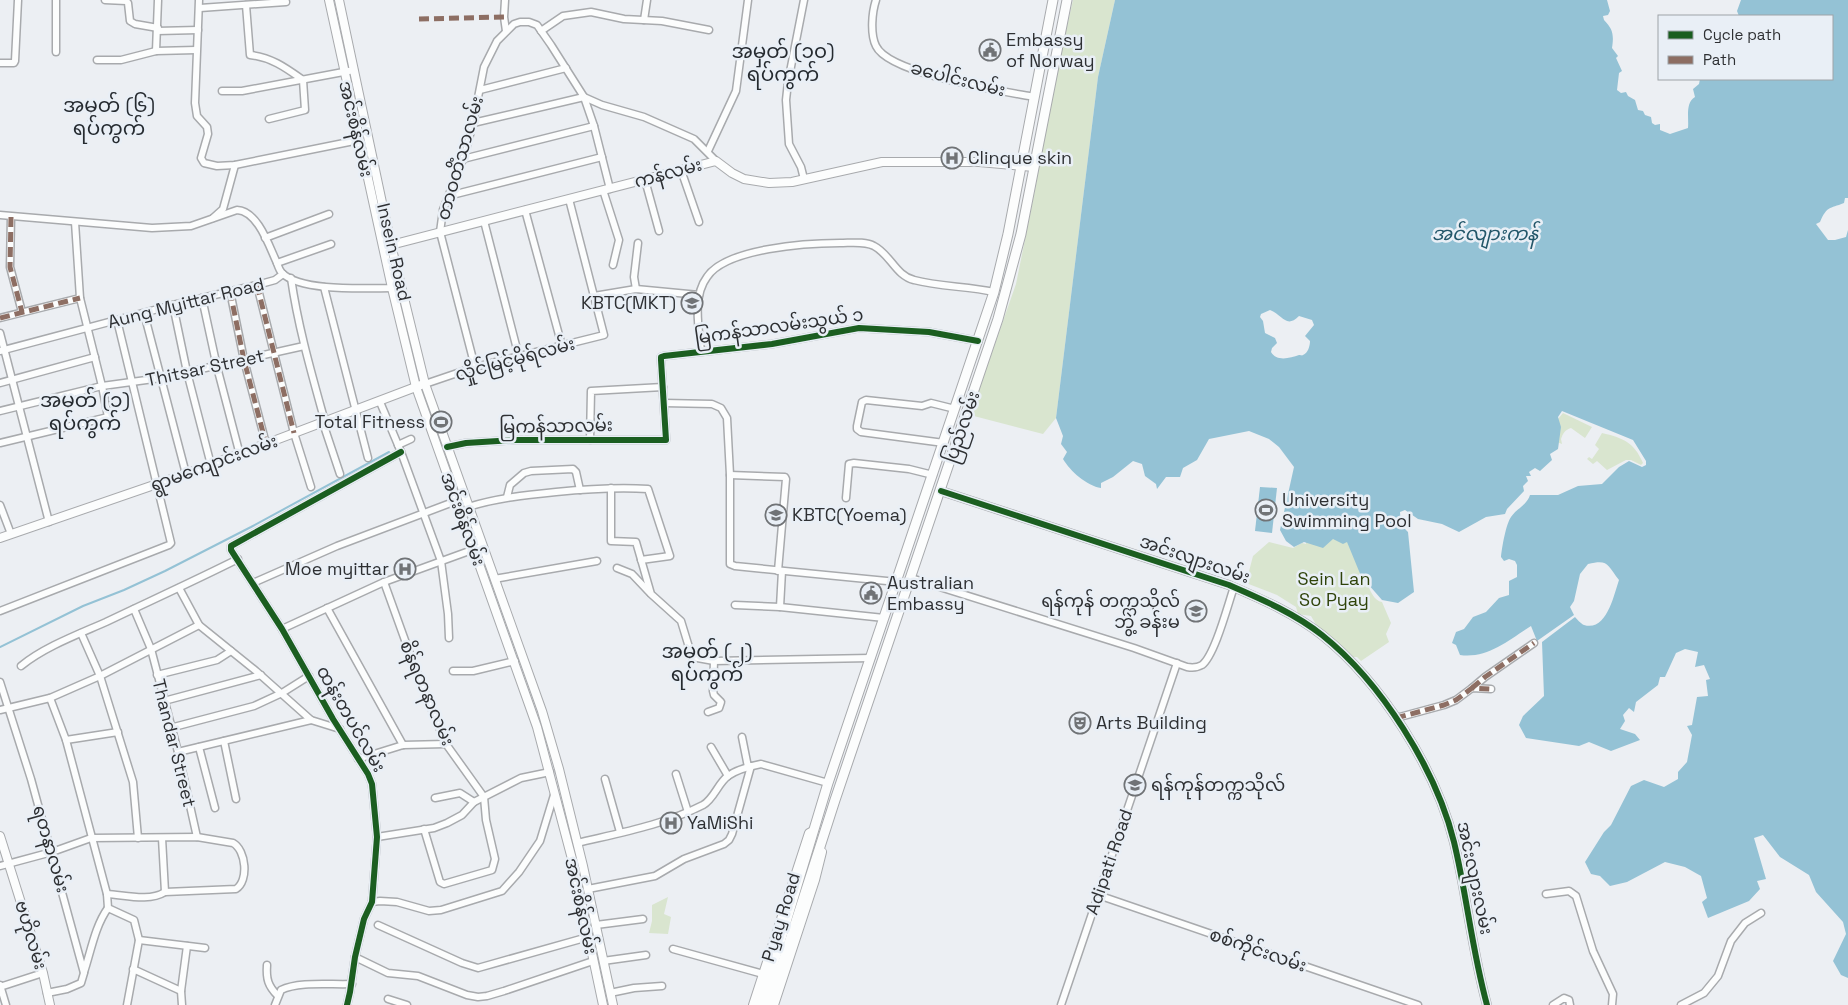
<svg xmlns="http://www.w3.org/2000/svg" width="1848" height="1005" font-family="'Space Grotesk','Noto Sans Myanmar',sans-serif">
<style>
.green{fill:#d9e5cf}
.water{fill:#94c2d5;fill-rule:evenodd}
.lines{fill:none;stroke-linecap:round;stroke-linejoin:round}
.stream{stroke:#94c2d5;stroke-width:2}
.minor-casing{stroke:#a8aaad;stroke-width:9}
.major-casing{stroke:#a8aaad;stroke-width:10}
.highway-casing{stroke:#a8aaad;stroke-width:11}
.minor{stroke:#fcfdfd;stroke-width:6}
.major{stroke:#fcfdfd;stroke-width:8}
.highway{stroke:#fcfdfd;stroke-width:9}
.quiet{stroke:#8d6e63;stroke-width:5;stroke-dasharray:10 5;stroke-linecap:butt}
.cycleway-casing{stroke:#e9eff6;stroke-width:9}
.cycleway{stroke:#1b5e20;stroke-width:6}
.labels{text-anchor:middle;stroke-width:5;stroke-linejoin:round;paint-order:stroke}
.poi-label{font-size:18px;fill:#2e3033;stroke:#e9eff6;text-anchor:start}
.street-label{font-size:18px;fill:#2e3033;stroke:#e9eff6}
.park-label{font-size:18px;fill:#2f430a;stroke:#e9eff6}
.water-label{font-size:19px;font-style:italic;fill:#23576a;stroke:#e9eff6}
.quarter-label{font-size:20px;fill:#262b30;stroke:#e9eff6}
</style>
<rect width="100%" height="100%" fill="#eceff3"/>
<g class="green">
<polygon points="1073,0 1115,0 1098,77 1056,418 1043,434 970,415 1016,284 1035,190 1053,88"/>
<path d="M1563,413l29,14 -7,11 -14,-10c-6,2 -8,5 -10,11l1,5 -5,-2 1,-23z"/>
<path d="M1602,433c21,5 32,9 41,30l-2,2 -10,-5h-5l-19,10 -10,-9 -4,3 -6,-5 2,-2 3,2 7,-10 -4,-4z"/>
<path d="M1359,507c2,19 1,91 23,95l9,21 -5,11 3,8 -28,19 -4,-4h-12l-14,-21 -10,-3 -10,-17 -13,-2 -2,-7 -19,-12 -31,-12 7,-27 16,-14 24,6 9,-5 4,1v-5z"/>
<polygon points="668,897 664,914 671,917 668,934 649,933 652,921 652,905"/>
</g>
<g class="water">
<path d="M1115,0h492l3,11 -2,4 -5,1 1,4c9,9 10,15 8,28l6,8 -2,2 6,13 -3,2 -2,17 4,3 5,-1 2,4 7,4 3,10 5,1 2,4 6,2 1,6 3,2 5,-1v6l10,4 18,-6c1,-10 -3,-25 7,-31l-2,-8 6,-5 1,-5h132v-63h-93l-2,-5 4,-11h107v198h-3l-1,5c-15,6 -17,3 -24,19l-4,2 12,16h7l11,-3 2,-7v748l-7,-3 -8,-14 13,-27 -3,-12 -27,-30 -7,-17 -29,-18 -17,-22 -9,3 12,41 -9,2 3,8 -11,12 -41,17 -6,-16 5,-4 -6,-22 -16,-9 -20,-5 -38,20 -17,4 -10,-10 -9,-2 -6,-12 19,-30 7,-7 20,-39 13,-6 20,7 14,-8v-7l9,-10 5,-27 -5,-9 5,-1 5,-28 11,-1 -2,-16 4,-1 -6,-14 -9,2 3,-15 -13,-3 -9,4 -11,24h-5l-2,8 -22,17 -2,10 -5,-4 -6,7 2,6 -5,8 15,5 5,6 -29,11 -22,-9 -10,4 -53,-8 -7,-13 4,-9 21,-20 -2,-54 33,-25c2,2 6,7 9,8 23,7 30,-31 35,-45 -12,-16 -11,-21 -31,-16l-8,10 -6,27 -4,6 4,8 -37,26 -6,-15c-22,14 -44,33 -71,29l-4,-10 -4,-2 4,-11 8,-3 9,-12 13,-5 13,-14 10,-3v-14l8,-4v-12l-2,-4 -6,-2 -5,2 -3,-4c1,-10 5,-33 10,-40 6,-9 16,-12 19,-22h28l20,-9 24,-2 17,-17 10,-6 13,6 4,-2v-4l-13,-21 -71,-29 -4,6 3,10 -3,22 -8,5 2,6 -12,11 -5,-3 -6,4 2,4h-5l2,5 -5,5 1,5 -17,18 -2,5 -19,3 -27,15 -17,-8 -24,-5 -13,-9 -5,2 1,13 7,7 6,60 -16,11 -16,-3 -21,-24 -14,-34 -4,2 -10,-5 -10,9 -19,-6 -10,5 -8,-6 -6,-11 14,-63 -15,-20 -10,-8 -20,-8 -40,8 -12,21 -14,8 -3,9h-14l-9,12 -1,-5 -11,-8 -3,-12 -9,-3 -20,16 -12,6v5c-14,-2 -31,-17 -38,-29l4,-7 -6,-8 2,-8 -7,-18 42,-341zM1270,310c13,5 16,19 29,6l13,4 2,5 -9,11 5,5c0,5 -2,12 -7,14 -1,1 -2,0 -4,0 -9,3 -22,7 -28,-3l1,-4 5,-5 -2,-5 -10,-5 -2,-12 -3,-4 1,-3z"/>
<polygon points="1260,487 1277,488 1272,533 1255,531"/>
</g>
<g class="lines">
<polyline class="stream" points="0,647 83,606 124,590 165,571 251,527 389,452"/>
<g class="minor-casing">
<g id="minor">
<polyline points="105,0 126,1 128,3 130,21 135,24 158,28"/>
<polyline points="199,0 195,103 197,116 207,127 208,134 201,158 204,163 217,166 235,165 359,140"/>
<polyline points="505,0 504,17 506,31"/>
<path d="M876,0c-4,12 -6,34 0,46 13,28 126,45 158,51"/>
<path d="M246,5l4,50c21,2 36,13 53,25l2,30 -36,9"/>
<polyline points="200,8 286,2"/>
<polyline points="644,20 647,0"/>
<polyline points="157,31 198,30"/>
<polyline points="541,31 563,16 591,12 624,19 662,21 709,30"/>
<polyline points="156,51 158,0"/>
<polyline points="56,52 56,0"/>
<polyline points="97,60 121,60 156,51 196,50"/>
<polyline points="0,63 14,63 15,61 18,0"/>
<polyline points="480,90 566,68"/>
<polyline points="222,91 242,91 354,70"/>
<polyline points="473,123 584,97 602,105 644,117 694,139 716,161"/>
<polyline points="708,151 736,91 748,0"/>
<polyline points="463,159 594,126"/>
<polyline points="681,170 699,222"/>
<polyline points="804,179 801,167 789,144 786,100 788,82 804,0"/>
<polyline points="645,180 659,231"/>
<polyline points="603,190 619,240 613,265"/>
<polyline points="448,196 602,157"/>
<polyline points="525,210 562,346"/>
<path d="M0,215l152,13 39,-2 46,-16c21,1 32,36 40,53 1,3 3,8 5,10 19,19 84,15 110,15l9,-2"/>
<polyline points="11,217 10,267 22,312"/>
<polyline points="213,218 223,209 235,165"/>
<polyline points="484,221 519,357"/>
<polyline points="265,238 329,214"/>
<polyline points="277,263 331,244"/>
<path d="M291,278c7,49 21,97 34,144"/>
<polyline points="257,285 294,433 311,487"/>
<polyline points="324,287 368,458"/>
<polyline points="636,289 634,277 638,243"/>
<polyline points="230,291 244,360 266,444"/>
<polyline points="594,296 636,289 699,295"/>
<polyline points="202,298 217,367 240,455"/>
<polyline points="173,305 187,372 211,465"/>
<polyline points="144,313 186,474"/>
<polyline points="0,318 80,298"/>
<polyline points="0,333 49,522"/>
<polyline points="0,351 173,305 257,285 275,280 283,274"/>
<path d="M701,351c-2,-22 -9,-54 6,-74 19,-29 101,-34 133,-34 11,0 25,-2 34,3 16,8 22,30 40,34 26,7 54,6 80,12"/>
<polyline points="475,367 440,232 443,210 465,154 473,123 484,67 497,41 514,24 520,22 529,22 537,25 551,45 584,97 594,126 610,189"/>
<polyline points="0,383 95,357"/>
<polyline points="425,384 475,367 604,335 569,199"/>
<polyline points="380,402 401,452 441,561 448,614 449,638"/>
<polyline points="664,403 712,404 721,408 727,418 730,475 730,564 735,566 897,582"/>
<polyline points="0,411 102,386 161,378 304,346"/>
<polyline points="323,423 340,474"/>
<polyline points="590,440 591,391 663,387"/>
<polyline points="0,443 108,417 102,386 80,298 75,222"/>
<polyline points="944,443 861,432 857,429 857,426 862,402 866,400 922,406 931,403 955,409"/>
<polyline points="398,445 411,439"/>
<polyline points="447,447 466,443 515,440 666,440 661,360 661,357 664,356 772,344 859,328 929,332 978,341"/>
<polyline points="730,475 785,477 786,479 778,571"/>
<polyline points="611,488 611,541 636,542 651,594 681,621 692,657 714,661 871,658"/>
<polyline points="507,497 510,485 524,473 531,471 573,469 576,472 580,490"/>
<polyline points="846,498 849,464 854,463 909,469 933,475"/>
<polyline points="0,505 11,534"/>
<path d="M468,507c29,-9 58,-12 88,-15 31,-3 61,-5 92,-3l22,67 -29,4"/>
<polyline points="617,568 632,574 650,593"/>
<path d="M911,578l223,70 53,19c6,1 10,1 15,-2 13,-10 26,-61 32,-78"/>
<polyline points="494,579 597,561"/>
<polyline points="384,582 415,668 446,744 484,797"/>
<polyline points="253,583 337,546 456,501"/>
<polyline points="179,588 199,625 256,671 311,720 340,729"/>
<polyline points="735,605 780,607 884,618"/>
<polyline points="780,607 782,571"/>
<polyline points="327,608 403,745"/>
<polyline points="134,609 151,649 178,752 197,837"/>
<polyline points="0,611 169,545 171,543 117,320"/>
<polyline points="282,629 384,582 483,546"/>
<polyline points="81,633 100,676 133,782 138,838"/>
<path d="M21,666c23,-19 58,-32 85,-44 44,-21 88,-41 132,-63"/>
<polyline points="453,671 473,671 515,661"/>
<polyline points="157,675 217,660 231,651"/>
<polyline points="0,682 31,779 84,973 81,983 67,989 47,993"/>
<polyline points="1472,688 1485,677 1534,643"/>
<polyline points="50,698 66,740 107,894 108,908 134,920 139,940 127,1005"/>
<polyline points="164,701 261,675"/>
<polyline points="0,710 50,698 100,676 199,625"/>
<polyline points="708,712 719,708 721,702 714,695 713,691 714,661"/>
<polyline points="1396,718 1444,705 1456,700 1472,688 1491,689"/>
<polyline points="170,728 254,706 282,693 309,676"/>
<polyline points="742,737 748,767"/>
<polyline points="66,740 118,732"/>
<polyline points="224,741 236,799"/>
<polyline points="199,747 215,808"/>
<polyline points="711,747 728,776"/>
<polyline points="178,752 311,720"/>
<polyline points="358,759 403,745 446,744"/>
<polyline points="676,774 688,812"/>
<polyline points="605,779 620,832"/>
<polyline points="435,798 460,793 474,802"/>
<polyline points="424,829 440,882 444,884 492,870 495,859 486,820 484,797"/>
<polyline points="377,837 434,828 447,823 462,815 474,802 521,778 550,772"/>
<polyline points="162,838 165,892"/>
<path d="M577,843c42,-10 87,-18 126,-38 11,-6 15,-22 25,-29 9,-7 23,-10 33,-12l67,19"/>
<path d="M0,866l52,-14 39,-14 106,-1 36,6c13,7 16,38 3,46l-71,3c-16,10 -40,3 -58,2"/>
<polyline points="588,889 655,876 684,859 724,844 729,840 732,834 751,766"/>
<polyline points="1546,894 1569,891 1576,896 1593,951 1613,994 1612,1005"/>
<polyline points="1098,895 1418,1005"/>
<polyline points="372,902 380,901 397,902 429,911 441,910 502,891 519,872 540,841 554,795"/>
<polyline points="378,925 462,963 478,968 588,937"/>
<polyline points="596,925 643,919"/>
<polyline points="139,940 205,948"/>
<polyline points="673,949 763,974"/>
<polyline points="355,957 388,973 418,976 467,995 478,997 487,996 504,991 593,961"/>
<polyline points="603,961 646,955"/>
<path d="M267,965c-1,14 1,21 11,31"/>
<polyline points="133,969 181,991"/>
<path d="M84,972c7,-21 11,-46 24,-64"/>
<polyline points="0,985 6,1005"/>
<polyline points="0,987 43,973"/>
<polyline points="610,993 634,988 662,986"/>
<polyline points="388,999 407,1005"/>
<polyline points="182,1005 181,991 187,946"/>
<path d="M275,1005l6,-15c18,-9 50,-5 71,-6"/>
<polyline points="347,1005 350,992 355,957 364,919 372,902 377,837 372,784 368,774 333,719 282,629 231,550 231,546 401,452"/>
<polyline points="1061,1005 1177,663"/>
<polyline points="1553,1005 1564,998 1569,1000 1570,1005"/>
<polyline points="1681,1005 1704,993 1718,976 1731,941 1745,923 1761,913"/>
</g>
</g>
<g class="major-casing">
<g id="major">
<polyline points="329,0 392,288 416,387 537,727 572,859 603,1005"/>
<polyline points="339,0 391,245 425,384 542,711 559,769 583,866 613,1005"/>
<polyline points="387,246 716,161 732,173 744,179 769,183 792,182 882,162 979,162 1034,167"/>
<path d="M941,491l288,94c32,14 65,28 93,50 59,47 114,134 132,207 13,54 18,109 33,163"/>
<polyline points="0,538 186,474 421,385"/>
<polyline points="0,836 43,973 50,1005"/>
<polyline points="753,1005 809,833 813,831"/>
<polyline points="774,1005 815,880 822,852"/>
</g>
</g>
<g class="highway-casing">
<g id="highway">
<polyline points="761,1005 828,783 994,292 1008,234 1053,0"/>
<polyline points="769,1005 835,800 998,319 1021,234 1067,0"/>
</g>
</g>
<use href="#minor" class="minor"/>
<use href="#major" class="major"/>
<use href="#highway" class="highway"/>
<g class="quiet">
<polyline points="419,19 504,17"/>
<polyline points="11,217 10,267 22,312"/>
<polyline points="257,285 294,433"/>
<polyline points="230,291 244,360 266,444"/>
<polyline points="0,318 80,298"/>
<polyline points="1472,688 1485,677 1534,643"/>
<polyline points="1396,718 1444,705 1456,700 1472,688 1491,689"/>
</g>
<g class="cycleway-casing">
<g id="cycleway">
<polyline points="447,447 466,443 515,440 666,440 661,360 661,357 664,356 772,344 859,328 929,332 978,341"/>
<path d="M941,491l288,94c32,14 65,28 93,50 59,47 114,134 132,207 13,54 18,109 33,163"/>
<polyline points="347,1005 350,992 355,957 364,919 372,902 377,837 372,784 368,774 333,719 282,629 231,550 231,546 401,452"/>
</g>
</g>
<use href="#cycleway" class="cycleway"/>
</g>
<defs>
<g id="civic-ring" transform="scale(1.125)"><circle r="9.5" fill="#e9eff6" stroke="#707376" stroke-width="1.5"/><path d="M-.6-6.5H3V-4.5H.6V-3L4-1V1h2V6H-6V1h2V-1L-.6-3ZM-1.2 2.5V6h2.4V2.5Z" fill="#707376"/></g>
<g id="hospital-ring" transform="scale(1.125)"><circle r="9.5" fill="#e9eff6" stroke="#707376" stroke-width="1.5"/><path d="M-5-5h3v3.5h4V-5h3V5h-3V1.5h-4V5h-3Z" fill="#707376"/></g>
<g id="university-ring" transform="scale(1.125)"><circle r="9.5" fill="#e9eff6" stroke="#707376" stroke-width="1.5"/><path d="M0-5L7-2L0 1L-7-2ZM-4 1L0 2.5L4 1V4Q0 6-4 4Z" fill="#707376"/></g>
<g id="stadium-ring" transform="scale(1.125)"><circle r="9.5" fill="#e9eff6" stroke="#707376" stroke-width="1.5"/><path d="M0-5a6.5 5 0 1 0 0 10a6.5 5 0 1 0 0-10ZM-3.5-1.8h7v3.6h-7Z" fill="#707376"/></g>
<g id="theatre-ring" transform="scale(1.125)"><circle r="9.5" fill="#e9eff6" stroke="#707376" stroke-width="1.5"/><path d="M-5-5.5Q0-4 5-5.5V0Q5 5 0 6Q-5 5-5 0ZM-3.3-2.5H-1v1.5H-3.3ZM1-2.5H3.3v1.5H1ZM-2.8 1Q0 5.5 2.8 1Z" fill="#707376"/></g>
</defs>
<g fill-rule="evenodd">
<use href="#civic-ring" x="990" y="50"/>
<use href="#hospital-ring" x="952" y="158"/>
<use href="#university-ring" x="692" y="303"/>
<use href="#stadium-ring" x="441" y="422"/>
<use href="#stadium-ring" x="1266" y="510"/>
<use href="#university-ring" x="776" y="515"/>
<use href="#hospital-ring" x="405" y="569"/>
<use href="#civic-ring" x="871" y="593"/>
<use href="#university-ring" x="1196" y="611"/>
<use href="#theatre-ring" x="1080" y="723"/>
<use href="#university-ring" x="1135" y="785"/>
<use href="#hospital-ring" x="671" y="823"/>
</g>
<g class="labels">
<g class="poi-label">
<text x="1006" y="46">Embassy<tspan x="1006" dy="21">of Norway</tspan></text>
<text x="968" y="164">Clinque skin</text>
<text x="676" y="309" text-anchor="end">KBTC(MKT)</text>
<text x="425" y="428" text-anchor="end">Total Fitness</text>
<text x="1282" y="506">University<tspan x="1282" dy="21">Swimming Pool</tspan></text>
<text x="792" y="521">KBTC(Yoema)</text>
<text x="389" y="575" text-anchor="end">Moe myittar</text>
<text x="887" y="589">Australian<tspan x="887" dy="21">Embassy</tspan></text>
<text x="1180" y="607" text-anchor="end">ရန်ကုန် တက္ကသိုလ်<tspan x="1180" dy="21">ဘွဲ့ ခန်းမ</tspan></text>
<text x="1096" y="729">Arts Building</text>
<text x="1151" y="791">ရန်ကုန်တက္ကသိုလ်</text>
<text x="687" y="829">YaMiShi</text>
</g>
<g class="street-label">
<text transform="translate(958 79) rotate(14)" y="6">ခပေါင်းလမ်း</text>
<text transform="translate(356 129) rotate(77)" y="6">အင်းစိန်လမ်း</text>
<text transform="translate(460 158) rotate(-74)" y="6">တာဝတိံသာလမ်း</text>
<text transform="translate(668 173) rotate(-15)" y="6">ကန်လမ်း</text>
<text transform="translate(394 252) rotate(77)" y="6">Insein Road</text>
<text transform="translate(186 303) rotate(-14)" y="6">Aung Myittar Road</text>
<text transform="translate(779 326) rotate(-8)" y="6">မြကန်သာလမ်းသွယ် ၁</text>
<text transform="translate(515 359) rotate(-15)" y="6">လှိုင်မြင့်မိုရ်လမ်း</text>
<text transform="translate(205 368) rotate(-12)" y="6">Thitsar Street</text>
<text transform="translate(556 426) rotate(-1)" y="6">မြကန်သာလမ်း</text>
<text transform="translate(962 427) rotate(-71)" y="6">ပြည်လမ်း</text>
<text transform="translate(214 463) rotate(-20)" y="6">ရွာမကျောင်းလမ်း</text>
<text transform="translate(463 519) rotate(70)" y="6">အင်းစိန်လမ်း</text>
<text transform="translate(1195 559) rotate(19)" y="6">အင်းလျားလမ်း</text>
<text transform="translate(427 693) rotate(67)" y="6">စိန်ရတနာလမ်း</text>
<text transform="translate(351 719) rotate(60)" y="6">ထန်းတပင်လမ်း</text>
<text transform="translate(174 743) rotate(76)" y="6">Thandar Street</text>
<text transform="translate(51 849) rotate(74)" y="6">ရတနာလမ်း</text>
<text transform="translate(1109 862) rotate(-71)" y="6">Adipati Road</text>
<text transform="translate(1475 878) rotate(78)" y="6">အင်းလျားလမ်း</text>
<text transform="translate(581 906) rotate(78)" y="6">အင်းစိန်လမ်း</text>
<text transform="translate(781 917) rotate(-73)" y="6">Pyay Road</text>
<text transform="translate(31 935) rotate(73)" y="6">ဗဟိုလမ်း</text>
<text transform="translate(1258 950) rotate(19)" y="6">စစ်ကိုင်းလမ်း</text>
</g>
<g class="park-label">
<text x="1334" y="585">Sein Lan<tspan x="1334" dy="21">So Pyay</tspan></text>
</g>
<g class="water-label">
<text x="1485" y="240">အင်လျားကန်</text>
</g>
<g class="quarter-label">
<text x="783" y="58">အမှတ် (၁၀)<tspan x="783" dy="23">ရပ်ကွက်</tspan></text>
<text x="109" y="112">အမှတ် (၆)<tspan x="109" dy="23">ရပ်ကွက်</tspan></text>
<text x="85" y="407">အမှတ် (၁)<tspan x="85" dy="23">ရပ်ကွက်</tspan></text>
<text x="707" y="658">အမှတ် (၂)<tspan x="707" dy="23">ရပ်ကွက်</tspan></text>
</g>
</g>
<rect x="1658" y="15" width="175" height="65" fill="#e9eff6" stroke="#9ea3a8"/>
<rect x="1668" y="31" width="25" height="8" fill="#1b5e20" stroke="#9ea3a8"/>
<text x="1703" y="40" font-size="15" fill="#2e3033">Cycle path</text>
<rect x="1668" y="56" width="25" height="8" fill="#8d6e63" stroke="#9ea3a8"/>
<text x="1703" y="65" font-size="15" fill="#2e3033">Path</text>
</svg>
